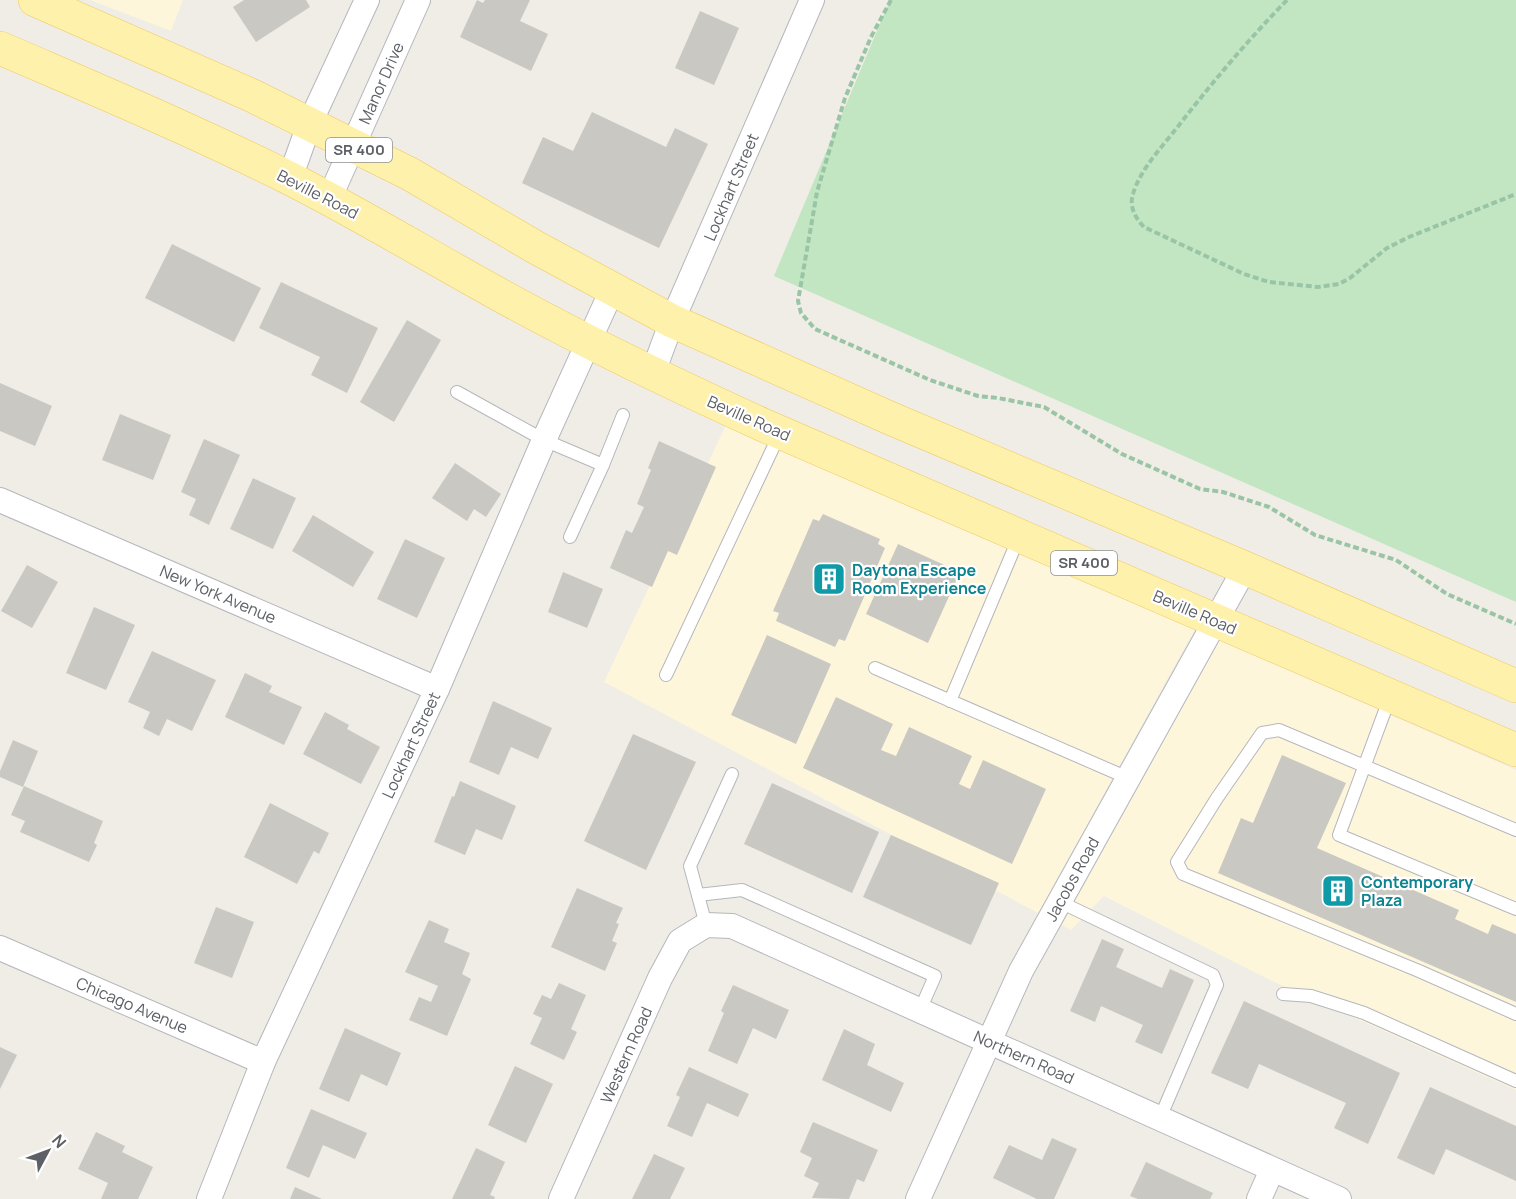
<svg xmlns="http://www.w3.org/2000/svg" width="1516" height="1199" font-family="Manrope,sans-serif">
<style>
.commercial{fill:#fef6db}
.green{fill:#c2e6c2}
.building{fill:#cac8c2}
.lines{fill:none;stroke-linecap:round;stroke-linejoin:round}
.lane-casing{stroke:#b5b7bc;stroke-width:14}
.street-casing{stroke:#b5b7bc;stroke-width:26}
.primary-casing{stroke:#f0c85d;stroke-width:34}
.path{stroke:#99c5a6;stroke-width:4;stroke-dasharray:6 3;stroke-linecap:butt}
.lane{stroke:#fff;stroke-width:12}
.street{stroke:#fff;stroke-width:24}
.primary{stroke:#fef1ab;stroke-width:33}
.labels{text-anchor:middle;stroke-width:4.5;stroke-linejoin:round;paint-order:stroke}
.shield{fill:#fff;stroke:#8e9093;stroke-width:1.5}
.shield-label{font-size:15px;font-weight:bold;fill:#5d6065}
.street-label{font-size:16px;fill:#5d6065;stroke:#fff}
.culture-label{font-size:16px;font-weight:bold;fill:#0d838f;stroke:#fff;text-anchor:start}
</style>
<rect width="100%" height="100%" fill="#efede5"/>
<g class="commercial">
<polygon points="90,0 183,0 171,31"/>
<polygon points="726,425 1195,629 1038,913 604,682"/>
<polygon points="1220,640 1516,770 1516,1090 1270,980 1104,896 1071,930 1062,925"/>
</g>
<polygon class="green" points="890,0 1516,0 1516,602 774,276"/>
<g class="building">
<polygon points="244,0 306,0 310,7 256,42 233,7"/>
<polygon points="477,0 483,3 485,0 530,0 520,21 548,34 531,71 460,37"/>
<polygon points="700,11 739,28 714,85 675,68"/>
<polygon points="592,112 666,147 675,128 708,144 659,248 522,183 543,137 573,151"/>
<polygon points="172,244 261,288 234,342 145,298"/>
<polygon points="281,282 378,328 347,393 311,375 320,357 259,328"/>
<polygon points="407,320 441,340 394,422 360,402"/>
<polygon points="0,383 52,406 35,446 0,431"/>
<polygon points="120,414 171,435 153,480 102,460"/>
<polygon points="204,439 240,455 209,525 189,515 196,499 181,492"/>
<polygon points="659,441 716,467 677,555 668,551 652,587 610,568 626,530 632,533 644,507 637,504 651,470 648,468"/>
<polygon points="455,463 501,494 486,517 474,509 467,521 432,498"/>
<polygon points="253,478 296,498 273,549 230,529"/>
<polygon points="823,514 880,539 878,544 885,548 845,641 839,639 835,647 776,621 779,613 773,611 813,519 819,521"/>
<polygon points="313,515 374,552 353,587 292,551"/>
<polygon points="405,539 445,558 417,618 377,599"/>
<polygon points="898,544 960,572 928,643 866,614"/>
<polygon points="27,565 58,582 32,628 1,611"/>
<polygon points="563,572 603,589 587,628 548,612"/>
<polygon points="94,607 135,625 106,690 66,673"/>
<polygon points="767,635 831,664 796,744 731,715"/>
<polygon points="152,651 216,680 192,731 167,719 159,736 143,728 150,712 128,702"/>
<polygon points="245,673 272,686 269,692 302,707 284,745 225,717"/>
<polygon points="836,697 893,724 881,750 896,756 909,727 972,756 959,784 970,789 983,760 1046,789 1012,864 803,768"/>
<polygon points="493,701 552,728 538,759 511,747 499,775 469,762"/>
<polygon points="325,712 349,725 347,729 380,747 361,784 303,754"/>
<polygon points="633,734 696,762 646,870 584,841"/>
<polygon points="13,740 38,751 23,787 0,777 0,771"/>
<polygon points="1282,755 1346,783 1317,848 1459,910 1455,919 1488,934 1492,924 1516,934 1516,1002 1218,873 1241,818 1253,823"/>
<polygon points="460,781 516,806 502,840 476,829 465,855 434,842 452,796 454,797"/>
<polygon points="772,783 879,832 852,893 744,844"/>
<polygon points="24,786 103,821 94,843 97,845 89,862 20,832 25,821 11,815"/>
<polygon points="270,803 329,833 319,854 314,851 297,884 244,857"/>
<polygon points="891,835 999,883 971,945 863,897"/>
<polygon points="577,888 623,908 616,923 619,924 612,941 617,943 605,971 551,947"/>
<polygon points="216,907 254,922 232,978 194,963"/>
<polygon points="429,920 449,929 444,942 470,953 462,974 471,979 447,1036 409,1020 419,997 431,1002 438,986 405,972"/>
<polygon points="1102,939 1124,949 1116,967 1162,988 1170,969 1194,980 1162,1054 1135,1042 1143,1025 1101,1006 1095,1022 1070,1011"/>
<polygon points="559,983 586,995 571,1029 577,1032 564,1060 530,1044 542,1018 533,1014 542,995 551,999"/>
<polygon points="733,985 789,1010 776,1039 753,1028 737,1064 708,1051 724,1013 721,1011"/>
<polygon points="1244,1001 1400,1073 1368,1144 1334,1128 1346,1103 1259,1064 1248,1089 1211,1073"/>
<polygon points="345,1028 401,1053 387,1086 361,1074 349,1102 319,1089"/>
<polygon points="844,1029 875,1044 867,1065 904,1083 891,1112 822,1080"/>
<polygon points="0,1047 17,1055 0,1089"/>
<polygon points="515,1066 553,1084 526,1143 488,1125"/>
<polygon points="689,1067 749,1094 738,1117 707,1103 692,1137 667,1126 680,1097 676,1095"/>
<polygon points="1430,1087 1516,1126 1516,1181 1446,1149 1434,1175 1397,1158"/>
<polygon points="311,1109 367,1133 355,1159 323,1145 309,1178 286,1168"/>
<polygon points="813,1122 878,1150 864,1182 857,1179 849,1199 812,1198 819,1183 804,1176 812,1158 800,1152"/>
<polygon points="96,1132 125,1146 122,1152 153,1167 138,1199 101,1199 108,1183 78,1169"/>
<polygon points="1052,1138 1077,1149 1054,1199 1037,1199 993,1178 1009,1145 1042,1160"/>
<polygon points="476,1148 505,1162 490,1195 495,1197 494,1199 452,1199"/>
<polygon points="654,1154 685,1168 670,1199 632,1199"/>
<polygon points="1146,1162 1213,1193 1210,1199 1138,1199 1130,1196"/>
<polygon points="295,1187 322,1199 290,1199"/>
</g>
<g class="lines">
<g class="lane-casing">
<g id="lane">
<polyline points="457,392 544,440 603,465 623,415"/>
<polyline points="570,537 603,465"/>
<polyline points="875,668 1128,778"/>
<polyline points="666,675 780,433"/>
<polyline points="1390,697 1339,835 1516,909"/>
<polyline points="950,701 1019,537"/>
<polyline points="1516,830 1279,730 1262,733 1217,798 1177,862 1183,874 1419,971 1516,1014"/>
<polyline points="698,895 742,890 935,976 920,1010"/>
<polyline points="1060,902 1213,975 1217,985 1160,1118"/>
<polyline points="706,925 690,866 732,774"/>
<polyline points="1283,994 1311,996 1364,1013 1516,1081"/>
</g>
</g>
<g class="street-casing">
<g id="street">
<polyline points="290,178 309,125 367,0"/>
<polyline points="329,199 418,0"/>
<polyline points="652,375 672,321 812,0"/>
<polyline points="0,500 437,689"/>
<polyline points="0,948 263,1062"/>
<polyline points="209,1199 263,1062 437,689 544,440 612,290"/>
<polyline points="561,1199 660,978 680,941 706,925 732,926 1339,1199"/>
<polyline points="918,1199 1021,971 1245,568"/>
<polyline points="1259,1199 1272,1170"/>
</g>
</g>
<g class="primary-casing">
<g id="primary">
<polyline points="35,0 253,96 410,174 535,247 672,321 892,419 1245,568 1516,686"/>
<path d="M0,48c97,42 195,83 289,130 69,35 135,75 202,112 89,50 180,93 272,135l753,325"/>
</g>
</g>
<g class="path">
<polyline points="891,0 871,37 845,98 817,192 798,301 801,313 815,329 930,380 978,396 998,398 1044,407 1122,454 1200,489 1223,492 1269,507 1315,535 1396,560 1447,594 1516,624"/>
<path d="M1287,0c-40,41 -76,84 -111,129 -15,19 -36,41 -43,65 -4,12 2,24 11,33l100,47 25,8 49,5 21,-3 11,-6 37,-30 22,-11 107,-43"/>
</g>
<use href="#lane" class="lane"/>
<use href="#street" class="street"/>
<use href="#primary" class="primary"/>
</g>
<defs>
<g id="building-square" transform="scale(1.725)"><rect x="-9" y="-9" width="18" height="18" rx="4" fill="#0f9aa8" stroke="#fff"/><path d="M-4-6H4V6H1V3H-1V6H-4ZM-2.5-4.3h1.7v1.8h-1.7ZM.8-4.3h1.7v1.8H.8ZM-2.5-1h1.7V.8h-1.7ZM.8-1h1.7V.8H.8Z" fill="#fff"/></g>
</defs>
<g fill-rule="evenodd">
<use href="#building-square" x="829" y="579"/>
<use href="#building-square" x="1338" y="891"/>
</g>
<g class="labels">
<g class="shield">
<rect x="326" y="138" width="66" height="24" rx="4.5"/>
<rect x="1051" y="551" width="66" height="24" rx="4.5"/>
</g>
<g class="shield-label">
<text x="359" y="155">SR 400</text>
<text x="1084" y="568">SR 400</text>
</g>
<g class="street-label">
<text transform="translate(381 83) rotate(-66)" y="6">Manor Drive</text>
<text transform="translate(731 187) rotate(-67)" y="6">Lockhart Street</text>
<text transform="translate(318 194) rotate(27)" y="6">Beville Road</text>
<text transform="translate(749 418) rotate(24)" y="6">Beville Road</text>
<text transform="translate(218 594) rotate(23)" y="6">New York Avenue</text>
<text transform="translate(1195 612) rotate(23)" y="6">Beville Road</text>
<text transform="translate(411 745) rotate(-65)" y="6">Lockhart Street</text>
<text transform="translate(1072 879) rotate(-61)" y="6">Jacobs Road</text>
<text transform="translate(132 1005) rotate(23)" y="6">Chicago Avenue</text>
<text transform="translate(626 1055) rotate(-66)" y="6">Western Road</text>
<text transform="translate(1024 1057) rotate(24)" y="6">Northern Road</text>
</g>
<g class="culture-label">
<text x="852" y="576">Daytona Escape<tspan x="852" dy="18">Room Experience</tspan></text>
<text x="1361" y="888">Contemporary<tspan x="1361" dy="18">Plaza</tspan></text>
</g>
</g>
<g transform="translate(48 1151) rotate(49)" stroke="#ffffff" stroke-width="4.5" paint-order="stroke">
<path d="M0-4.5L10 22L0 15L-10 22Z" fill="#5d6065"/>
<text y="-9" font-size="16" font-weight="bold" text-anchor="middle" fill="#5d6065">N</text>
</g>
</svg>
